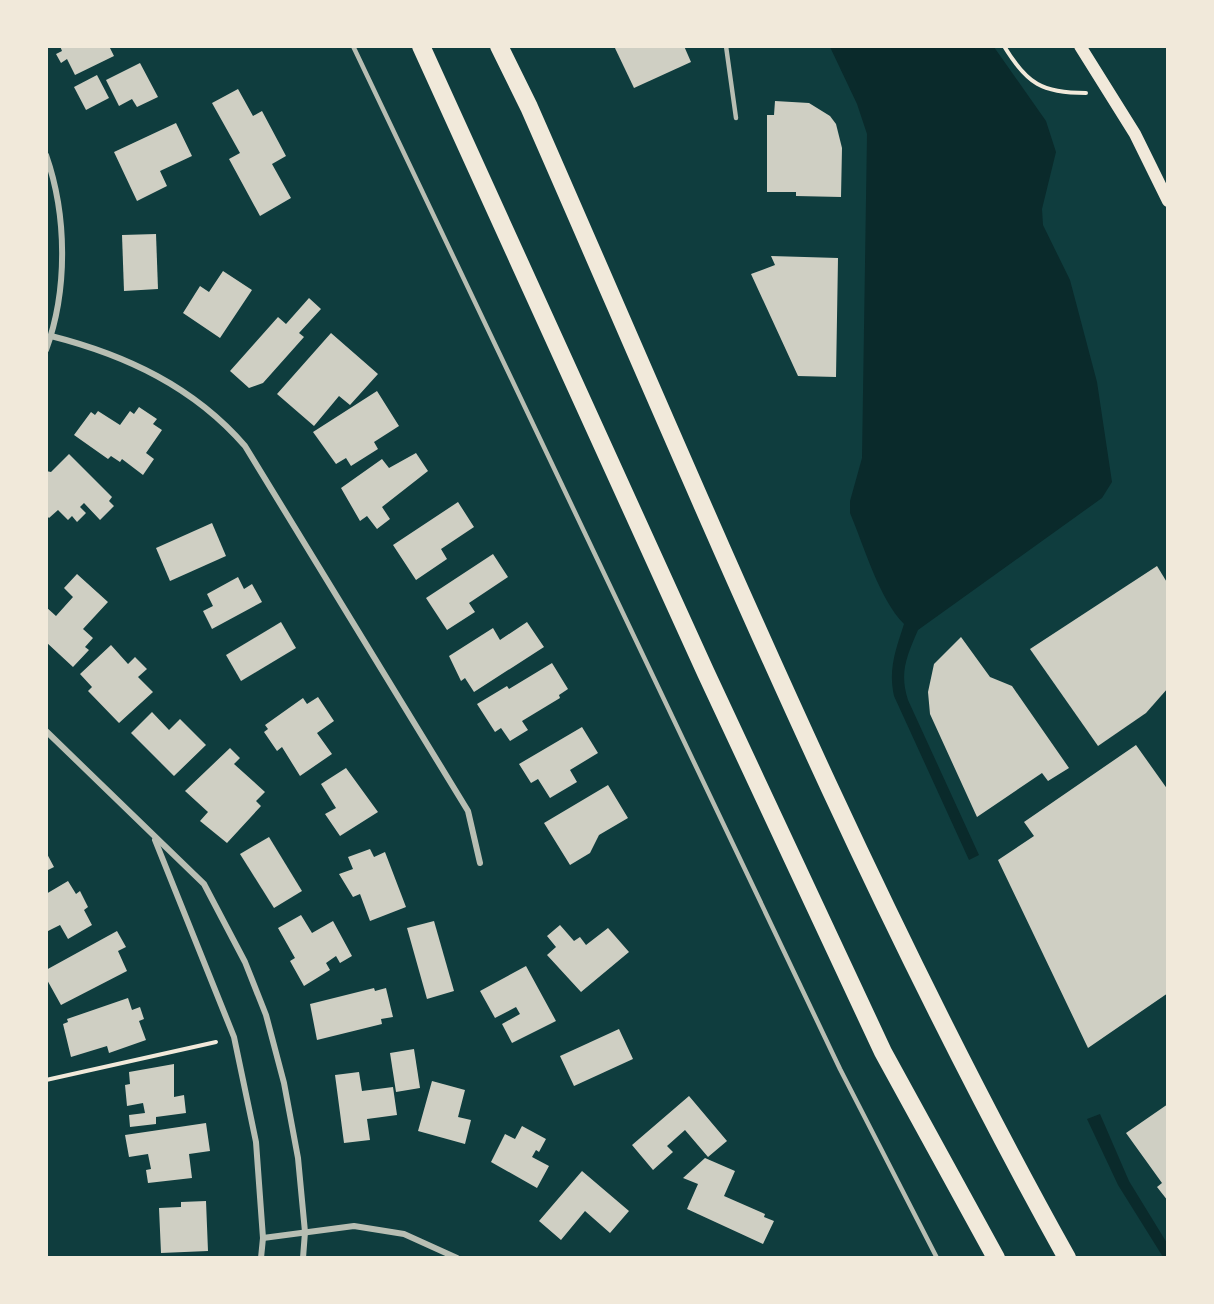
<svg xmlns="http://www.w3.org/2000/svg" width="1214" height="1304" font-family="'Times New Roman',serif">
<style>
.water{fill:#0a2a2b}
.building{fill:#cfcfc3}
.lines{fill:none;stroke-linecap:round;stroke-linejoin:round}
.path{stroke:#f1e9da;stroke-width:4}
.service{stroke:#b8beb3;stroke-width:4.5}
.minor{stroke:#b8beb3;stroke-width:6}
.secondary{stroke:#f1e9da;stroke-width:12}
.motorway{stroke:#f1e9da;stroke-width:18}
</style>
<rect width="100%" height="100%" fill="#0f3d3e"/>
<g class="water">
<path d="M830,47h164l52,74 10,31 -14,57 1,16 27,55 27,102 15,100 -10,16 -184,132c-11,26 -19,42 -10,70l71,155 -10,5 -75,-164c-6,-27 2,-47 10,-72 -25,-25 -40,-78 -54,-111v-12l12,-43 5,-324 -10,-30z"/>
<polygon points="1100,1114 1129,1181 1167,1243 1167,1257 1163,1257 1118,1185 1087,1119"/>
</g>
<g class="building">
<polygon points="60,46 109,46 114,56 75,75 67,59 61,63 56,54 62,51"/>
<polygon points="614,46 684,46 691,62 634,88"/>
<polygon points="140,63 158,97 137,107 132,99 119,106 106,80"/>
<polygon points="97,75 109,98 86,110 74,87"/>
<polygon points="238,89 253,116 262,111 286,156 272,164 291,198 260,216 229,159 240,153 212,103"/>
<polygon points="775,101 809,103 830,116 836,124 842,148 841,197 796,196 796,192 767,192 767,115 774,115"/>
<polygon points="176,123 192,156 160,171 167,186 137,201 114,152"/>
<polygon points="156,234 158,289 124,291 122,235"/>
<polygon points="771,256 838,258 836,377 798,376 751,274 775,265"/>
<polygon points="223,271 252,290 220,338 183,313 200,286 209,292"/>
<polygon points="309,298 321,309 299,333 304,337 263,383 249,388 230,371 278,317 286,324"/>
<polygon points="331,333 378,374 350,405 339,396 314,426 277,394"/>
<polygon points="377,391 399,426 374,442 378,449 351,466 346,458 336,464 313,432"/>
<polygon points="139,407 157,419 153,424 162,430 146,453 154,459 143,475 122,459 120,462 111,456 108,459 74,435 91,412 95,415 98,411 120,425 130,411 134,414"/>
<polygon points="416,453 428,471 382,507 390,519 377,529 367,516 360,521 341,488 382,459 389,468"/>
<polygon points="69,454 112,497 109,501 114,506 100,520 84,503 80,507 86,513 77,522 72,516 68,520 58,510 49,518 46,515 46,471 51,472"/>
<polygon points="458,502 474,527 441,549 447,559 416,580 393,545"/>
<polygon points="212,523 226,556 170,581 156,548"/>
<polygon points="493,554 508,577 469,603 475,612 447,630 426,598"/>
<polygon points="1157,566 1168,584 1168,688 1146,713 1098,746 1030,649"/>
<polygon points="77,574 108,602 83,629 93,638 85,647 89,650 73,667 46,642 46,607 56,616 73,597 64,588"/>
<polygon points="238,577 244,589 252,584 262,602 212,629 203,611 213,606 207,594"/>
<polygon points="281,622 296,648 241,681 226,655"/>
<polygon points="527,622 544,647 474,692 465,678 461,681 449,656 493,628 500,640"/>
<polygon points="961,637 990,677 1012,686 1069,768 1048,781 1042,773 977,817 930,714 928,692 934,664"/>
<polygon points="111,645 128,664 135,657 147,669 138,677 153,692 119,723 88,691 92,687 80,674"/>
<polygon points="552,663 568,689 559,695 560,698 522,721 528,730 510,741 501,728 495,732 477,704 507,686 509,689"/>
<polygon points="318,697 334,721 317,733 332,754 300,776 282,747 277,751 264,732 268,729 265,725 303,698 307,704"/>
<polygon points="152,712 169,730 180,719 206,745 174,776 131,733"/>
<polygon points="582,727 598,753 570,770 577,782 550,798 538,779 531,783 519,764"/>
<polygon points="1136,745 1168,790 1168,993 1088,1048 998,860 1034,836 1024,822"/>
<polygon points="230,748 240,758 234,764 265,792 256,801 261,806 227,843 200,821 208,812 185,791"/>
<polygon points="346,768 378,812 340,836 325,814 336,808 321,784"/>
<polygon points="608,785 628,818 599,835 590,853 570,865 544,823"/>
<polygon points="269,837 302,891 274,908 240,854"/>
<polygon points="370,849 374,857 385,852 406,907 370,921 360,894 353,897 339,874 353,869 348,857"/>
<polygon points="46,852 54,867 46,871"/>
<polygon points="68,881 76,894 80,891 88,907 84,910 92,925 68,939 60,925 46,932 46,894"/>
<polygon points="301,915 312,933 333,921 352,956 340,963 336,956 326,963 330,970 304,986 290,961 295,958 278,928"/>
<polygon points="434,921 454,991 427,999 407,928"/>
<polygon points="560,925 574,941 580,937 586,945 608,928 629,952 581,992 547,955 556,947 547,936"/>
<polygon points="117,931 126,947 118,951 127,971 61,1005 46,978 46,970"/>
<polygon points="526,966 556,1021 512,1043 502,1024 520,1014 516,1007 495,1018 480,991"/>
<polygon points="374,988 375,991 386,988 393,1017 381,1019 382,1024 317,1040 310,1004"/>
<polygon points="128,998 132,1010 140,1007 144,1019 139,1021 146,1040 109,1053 107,1046 71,1057 63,1024 68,1022 67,1019"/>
<polygon points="619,1029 633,1059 574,1086 560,1056"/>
<polygon points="414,1049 420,1088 396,1092 390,1053"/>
<polygon points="174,1064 174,1097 184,1095 186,1113 156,1117 156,1124 130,1127 129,1115 145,1113 143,1103 127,1106 125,1085 130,1084 129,1072"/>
<polygon points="359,1072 362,1091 393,1087 397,1115 367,1119 370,1140 344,1143 335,1075"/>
<polygon points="432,1081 465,1090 458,1117 471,1120 465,1144 418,1131"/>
<polygon points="689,1096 727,1141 708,1157 685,1130 667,1146 673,1152 653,1170 632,1145"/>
<polygon points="1168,1104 1168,1201 1157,1187 1162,1183 1126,1133"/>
<polygon points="206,1123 210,1151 189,1154 192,1178 148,1183 146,1170 151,1169 148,1154 129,1157 125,1135"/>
<polygon points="522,1126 546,1139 539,1152 536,1150 532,1157 549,1166 537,1188 491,1162 505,1134 515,1139"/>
<polygon points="705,1158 735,1171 724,1196 765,1214 764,1217 774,1221 763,1244 687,1209 698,1184 683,1178"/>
<polygon points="582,1171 629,1211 610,1233 585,1211 561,1240 539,1221"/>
<polygon points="206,1201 208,1251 161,1253 159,1208 181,1207 181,1202"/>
</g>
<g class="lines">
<g class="path">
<path d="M1004,46c23,38 38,47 82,47"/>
<polyline points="46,1080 216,1042"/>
</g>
<g class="service">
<polyline points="353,46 840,1069 937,1258"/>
<polyline points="726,46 736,118"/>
</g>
<g class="minor">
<path d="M46,155c21,60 22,135 0,195"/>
<path d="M51,336c75,19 143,51 194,110l223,365 12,52"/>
<polyline points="46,731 204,884 245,962 266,1015 284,1083 298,1158 305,1232 303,1258"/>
<polyline points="155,840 234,1037 256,1142 263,1238 261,1258"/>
<polyline points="263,1238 354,1226 404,1234 457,1258"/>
</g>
<polyline class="secondary" points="1080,46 1135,134 1168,201"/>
<g class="motorway">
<polyline points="421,46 706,673 883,1052 996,1258"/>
<path d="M499,46l30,61c170,387 331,780 538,1151"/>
</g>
</g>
<rect width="1214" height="1304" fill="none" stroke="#f1e9da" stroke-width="96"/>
</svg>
